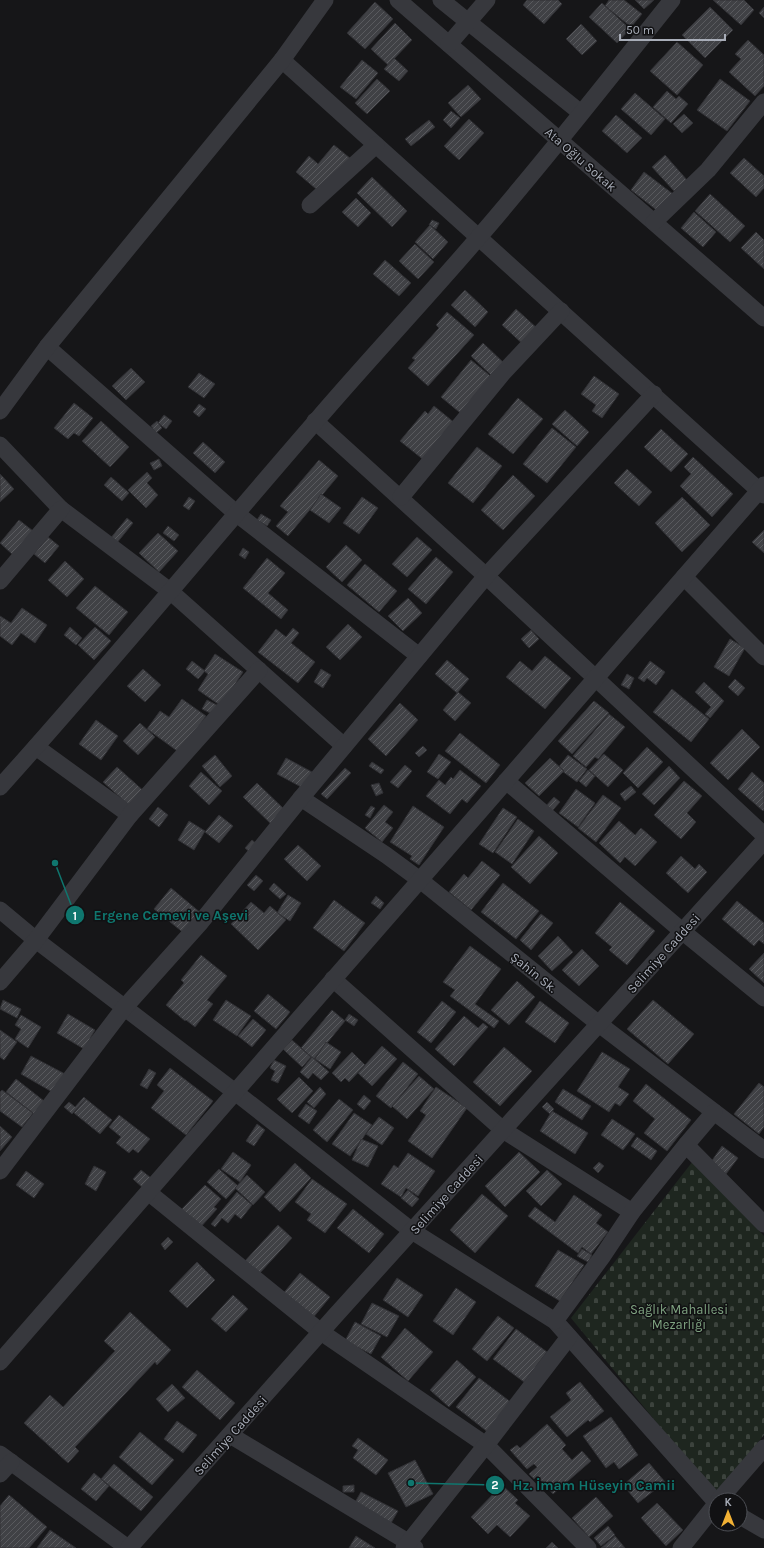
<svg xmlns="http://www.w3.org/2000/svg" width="764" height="1548" font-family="Karla,sans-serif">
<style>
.cemetery{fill:url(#cemetery-stones)}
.building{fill:url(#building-hatch);stroke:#303034}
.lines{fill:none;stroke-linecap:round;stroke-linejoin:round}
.minor{stroke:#37383d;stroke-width:17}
.labels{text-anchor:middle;stroke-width:3;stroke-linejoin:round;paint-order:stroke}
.street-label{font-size:13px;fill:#a8adb8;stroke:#111113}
.park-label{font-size:13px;fill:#7fa381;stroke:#111113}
.leader{fill:none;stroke:#0f766e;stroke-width:1.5}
.callout-dot{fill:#0f766e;stroke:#111113;stroke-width:1.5}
.mark-label{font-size:12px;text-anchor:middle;font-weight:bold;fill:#fff}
.callout-label{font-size:14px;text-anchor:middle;font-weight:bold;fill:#0f766e;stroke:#111113;stroke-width:3;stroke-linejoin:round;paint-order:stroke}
</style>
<defs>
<pattern id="cemetery-stones" width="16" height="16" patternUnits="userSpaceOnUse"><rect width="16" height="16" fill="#1e261f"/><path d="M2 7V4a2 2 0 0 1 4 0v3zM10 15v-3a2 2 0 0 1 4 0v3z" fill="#3c433d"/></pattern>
<pattern id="building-hatch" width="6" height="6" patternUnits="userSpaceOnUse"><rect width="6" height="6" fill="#404145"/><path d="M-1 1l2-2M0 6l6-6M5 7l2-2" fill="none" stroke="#595a5e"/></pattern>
</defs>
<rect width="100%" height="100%" fill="#161618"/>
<polygon class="cemetery" points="693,1161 764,1236 764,1435 716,1495 571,1318"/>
<g class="building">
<polygon points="527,0 558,0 562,4 544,24 523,5"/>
<polygon points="609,0 624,0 642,14 631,27 605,6"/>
<polygon points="635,0 654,0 644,9"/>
<polygon points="713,0 744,0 754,10 741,25"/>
<polygon points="375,2 393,19 365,49 347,33"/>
<polygon points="602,3 630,29 617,43 589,17"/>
<polygon points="710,7 733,30 705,58 682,35"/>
<polygon points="764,7 764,18 759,13"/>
<polygon points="395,23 412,40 388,65 371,49"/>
<polygon points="581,24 597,41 582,55 566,39"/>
<polygon points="748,40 764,55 764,86 755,96 729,72 741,59 735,54"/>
<polygon points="677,42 703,65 677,95 650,71"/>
<polygon points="394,58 408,71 399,81 384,69"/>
<polygon points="362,60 378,73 356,99 340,87"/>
<polygon points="377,79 390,91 367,114 355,103"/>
<polygon points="720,79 750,101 727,131 697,110"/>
<polygon points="468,85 481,99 461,117 448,103"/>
<polygon points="667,91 676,99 679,96 688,104 671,123 653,107"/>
<polygon points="635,93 665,119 651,135 621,109"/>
<polygon points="451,111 460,118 451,128 443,120"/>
<polygon points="684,114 693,123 682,133 673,124"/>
<polygon points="616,115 642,138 627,153 602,131"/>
<polygon points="469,119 484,133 459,160 444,146"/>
<polygon points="429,120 435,127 411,146 405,139"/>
<polygon points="334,145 351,159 322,194 296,172 309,156 318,164"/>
<polygon points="665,155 687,180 674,191 652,167"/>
<polygon points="744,158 764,176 764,188 756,197 730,173"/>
<polygon points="644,172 673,194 659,212 631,190"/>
<polygon points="372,177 407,211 392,227 357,193"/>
<polygon points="710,194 745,226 730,242 695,211"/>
<polygon points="356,198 371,213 358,227 342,212"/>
<polygon points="694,212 716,232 703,247 681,228"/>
<polygon points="432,220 439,223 436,229 429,225"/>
<polygon points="430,225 448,242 433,259 415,242"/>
<polygon points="756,232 764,240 764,269 741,248"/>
<polygon points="415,244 434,262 418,279 399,261"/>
<polygon points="385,260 411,283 399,296 373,274"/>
<polygon points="465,290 488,312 475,327 451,305"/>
<polygon points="516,309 539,330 525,346 502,325"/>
<polygon points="447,312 474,335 428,386 408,368 415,360 412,358 439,328 436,325"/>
<polygon points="483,343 506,365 494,378 471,356"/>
<polygon points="471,360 494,379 464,416 441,397"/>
<polygon points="131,368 145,382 126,400 112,386"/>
<polygon points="199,373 215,384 204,398 188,387"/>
<polygon points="594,376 619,394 602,418 592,411 596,405 581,394"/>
<polygon points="518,398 543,419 513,454 488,434"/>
<polygon points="74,403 93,418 79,436 74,433 68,439 54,428"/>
<polygon points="199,404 206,409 199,417 193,412"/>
<polygon points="434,406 456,424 425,461 400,441 425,411 428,414"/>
<polygon points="565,410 589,432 577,446 552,424"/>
<polygon points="164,415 172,421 166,429 158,423"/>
<polygon points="101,421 129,447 110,467 82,441"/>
<polygon points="157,421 162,428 156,433 151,426"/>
<polygon points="552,428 576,447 547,483 523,464"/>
<polygon points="661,429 688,454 671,472 644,447"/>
<polygon points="203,442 225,462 215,473 193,453"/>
<polygon points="477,447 502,466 473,503 448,483"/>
<polygon points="693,457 733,494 712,517 680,486 691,474 684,467"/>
<polygon points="159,459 162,466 154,470 150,463"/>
<polygon points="319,460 338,476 288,536 276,526 288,512 280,506"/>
<polygon points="627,469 652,492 639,506 614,483"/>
<polygon points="147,472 152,478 147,483 158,495 146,508 128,490"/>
<polygon points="0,474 14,489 0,502"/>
<polygon points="513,475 535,496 503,530 481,510"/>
<polygon points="111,477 129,493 122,501 104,485"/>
<polygon points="321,494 341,508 329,523 310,510"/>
<polygon points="189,497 195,501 189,510 183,506"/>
<polygon points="362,497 378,508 359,534 343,523"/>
<polygon points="682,497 710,525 682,552 655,523"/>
<polygon points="261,514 271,520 267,526 257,520"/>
<polygon points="127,518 133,523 116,544 110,539"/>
<polygon points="19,520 33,531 13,555 0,543"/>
<polygon points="168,526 179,535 174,541 163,533"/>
<polygon points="764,530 764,553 752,542"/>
<polygon points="158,533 178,551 159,572 139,553"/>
<polygon points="48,537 59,546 45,563 34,554"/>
<polygon points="417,537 432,550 407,577 392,564"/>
<polygon points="346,545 362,560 342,582 326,567"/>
<polygon points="243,548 249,552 245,559 239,555"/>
<polygon points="436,557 453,572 426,604 408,589"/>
<polygon points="267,558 285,573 268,593 288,610 281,619 243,588"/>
<polygon points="65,561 84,579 67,597 48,580"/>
<polygon points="365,564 397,591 379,612 347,585"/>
<polygon points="95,586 128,612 109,635 76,608"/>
<polygon points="408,598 422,613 403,631 388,616"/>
<polygon points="22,608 47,625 35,643 21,633 12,645 0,636 0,616 11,623"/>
<polygon points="348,624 362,637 340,660 326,647"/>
<polygon points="70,627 82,638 76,645 64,635"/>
<polygon points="95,627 111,641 94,660 78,645"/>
<polygon points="293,628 299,633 291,643 315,662 298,683 258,652 276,629 286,637"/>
<polygon points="531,630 539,639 529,648 521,639"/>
<polygon points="730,639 745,648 729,676 714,667"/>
<polygon points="215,654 243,672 221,706 198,690 208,674 204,671"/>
<polygon points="545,656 571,678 545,709 506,677 520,661 532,671"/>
<polygon points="447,660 469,679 457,693 435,674"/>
<polygon points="192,661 205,671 198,679 186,669"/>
<polygon points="650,661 665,672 656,685 647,678 644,682 638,678"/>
<polygon points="143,669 161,685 145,702 127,686"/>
<polygon points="321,669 331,675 323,688 314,682"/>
<polygon points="627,674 634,678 629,689 621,685"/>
<polygon points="735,679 745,688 738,696 728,687"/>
<polygon points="704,682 724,701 710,718 705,714 711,707 695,692"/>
<polygon points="672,689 709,719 691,742 653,712"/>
<polygon points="458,692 471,703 455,721 443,710"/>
<polygon points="182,699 206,716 180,753 147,729 160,711 169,717"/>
<polygon points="207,700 217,705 212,714 202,709"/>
<polygon points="594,701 609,713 572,754 558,741"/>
<polygon points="400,703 418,720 386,756 368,739"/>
<polygon points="609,714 625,727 598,759 595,757 586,767 573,756"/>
<polygon points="96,720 118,736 101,760 79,744"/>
<polygon points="140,723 155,737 138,755 123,741"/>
<polygon points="742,729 760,747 728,780 710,763"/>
<polygon points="460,733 500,765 486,783 445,751"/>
<polygon points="423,746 427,750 419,757 415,753"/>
<polygon points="647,747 663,762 638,788 623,773"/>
<polygon points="439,754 451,762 438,779 427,772"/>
<polygon points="604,754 623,770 608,787 589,770"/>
<polygon points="215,755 232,776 220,787 202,766"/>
<polygon points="568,755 587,769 577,782 558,768"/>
<polygon points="286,758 312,772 303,788 277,774"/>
<polygon points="550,758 564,771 539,796 525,783"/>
<polygon points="372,762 384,770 381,774 369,766"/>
<polygon points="405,765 412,771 398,788 390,782"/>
<polygon points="669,766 680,778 654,805 642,794"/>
<polygon points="117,767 147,794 133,809 103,782"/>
<polygon points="345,768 351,773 327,799 321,794"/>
<polygon points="460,770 481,786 467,803 462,799 450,814 426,796 439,780 445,785 451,777 453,779"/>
<polygon points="588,770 595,776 586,787 579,781"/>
<polygon points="201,772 222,791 209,805 189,786"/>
<polygon points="752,772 764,783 764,810 763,811 738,789"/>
<polygon points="684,781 702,796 687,813 696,822 681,839 654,815"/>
<polygon points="257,783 286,811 272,825 243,797"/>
<polygon points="379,783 383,793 376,796 371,785"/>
<polygon points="631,786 636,792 625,801 620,794"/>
<polygon points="576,789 595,803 578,827 559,813"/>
<polygon points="603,795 621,808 596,842 578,828"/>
<polygon points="554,797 560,802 551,812 545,807"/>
<polygon points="384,805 393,812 385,822 393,828 382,842 365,828"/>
<polygon points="371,806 375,808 370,818 365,815"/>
<polygon points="413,806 444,827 419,865 410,859 412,856 390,842"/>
<polygon points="158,807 168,815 159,827 149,819"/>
<polygon points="503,808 517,817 493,853 479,844"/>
<polygon points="219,815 233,826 219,843 205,832"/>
<polygon points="518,819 534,831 512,864 495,852"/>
<polygon points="189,821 205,831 194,850 178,840"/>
<polygon points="619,821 635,835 641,828 657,842 635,866 625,857 620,863 599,843"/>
<polygon points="539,836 558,853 530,884 511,867"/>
<polygon points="252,840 258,845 251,853 245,848"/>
<polygon points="298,845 321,866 307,881 284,859"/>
<polygon points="681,856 695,869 699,864 707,872 688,893 666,873"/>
<polygon points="482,861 500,875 471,910 449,892 464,874 468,878"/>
<polygon points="256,875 263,881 254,891 247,885"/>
<polygon points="274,883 286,894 280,899 269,889"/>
<polygon points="503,883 539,911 516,939 481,912"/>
<polygon points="171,888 202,914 185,934 154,909"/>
<polygon points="288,895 301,903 290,921 277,913"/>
<polygon points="376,896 384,903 380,909 371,903"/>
<polygon points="334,900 365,923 344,951 313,928"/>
<polygon points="737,901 764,923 764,944 759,940 754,946 722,919"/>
<polygon points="251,902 264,913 270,906 286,920 258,950 231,924"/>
<polygon points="620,902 655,931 627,965 609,950 612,947 595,933"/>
<polygon points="541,914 553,923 531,950 520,940"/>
<polygon points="558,936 573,952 552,971 538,956"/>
<polygon points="470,946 501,969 475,1004 499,1021 494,1028 450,996 455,990 443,982"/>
<polygon points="582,949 599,966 579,986 562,970"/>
<polygon points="764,953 764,983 749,969"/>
<polygon points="201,955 227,976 207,1000 213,1004 195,1027 186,1020 185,1021 166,1005 184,983 181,980"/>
<polygon points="517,981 535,997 509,1025 491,1010"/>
<polygon points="268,994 290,1012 276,1029 254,1011"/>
<polygon points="3,1000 21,1009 17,1018 0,1009"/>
<polygon points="226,1000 251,1016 237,1036 213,1020"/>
<polygon points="653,1000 694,1034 668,1064 627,1029"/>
<polygon points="442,1001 456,1012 431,1043 417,1032"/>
<polygon points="540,1001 569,1023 555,1043 525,1022"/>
<polygon points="332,1010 345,1021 314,1059 301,1048"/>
<polygon points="68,1014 95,1030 84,1049 57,1033"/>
<polygon points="349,1014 358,1020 354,1026 345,1020"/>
<polygon points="21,1015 41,1027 28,1048 15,1039 21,1029 15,1025"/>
<polygon points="464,1016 478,1028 483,1023 488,1027 454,1066 435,1049"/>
<polygon points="253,1019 266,1030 252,1047 238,1036"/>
<polygon points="0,1030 17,1042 4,1060 0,1057"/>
<polygon points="292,1040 311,1057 302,1067 283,1049"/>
<polygon points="326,1042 341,1052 330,1069 315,1059"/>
<polygon points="382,1046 397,1059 372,1086 358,1073"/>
<polygon points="504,1047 532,1071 500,1106 473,1082"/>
<polygon points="352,1052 365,1065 349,1082 345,1078 341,1082 332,1073"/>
<polygon points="602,1052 630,1069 618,1087 629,1094 620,1106 615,1103 609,1112 577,1091"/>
<polygon points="31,1056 65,1074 54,1093 21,1074"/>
<polygon points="312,1057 329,1072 321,1080 313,1073 308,1079 300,1072"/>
<polygon points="274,1060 286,1066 278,1083 271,1080 275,1071 270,1068"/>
<polygon points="403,1062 418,1074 391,1108 376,1096"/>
<polygon points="170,1068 213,1101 186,1135 151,1108 164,1091 157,1085"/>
<polygon points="149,1069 156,1073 147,1089 140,1085"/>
<polygon points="419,1076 434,1089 407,1119 392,1106"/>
<polygon points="299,1077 313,1091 292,1113 277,1099"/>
<polygon points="16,1079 44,1101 34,1114 6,1092"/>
<polygon points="759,1083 764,1087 764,1127 759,1134 734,1114"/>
<polygon points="646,1084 691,1120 667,1151 644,1133 655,1119 633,1101"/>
<polygon points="320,1087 326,1094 314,1108 307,1102"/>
<polygon points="436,1087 467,1108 432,1158 408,1141 426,1115 420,1111"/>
<polygon points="563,1089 591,1106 582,1120 555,1102"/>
<polygon points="2,1090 33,1113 22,1127 0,1111 0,1092"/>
<polygon points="364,1095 371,1101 364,1110 357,1104"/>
<polygon points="84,1097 86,1099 72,1114 64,1107 69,1102 75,1107"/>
<polygon points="86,1099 112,1120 100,1134 74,1113"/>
<polygon points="339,1099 353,1110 327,1142 313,1130"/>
<polygon points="547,1102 554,1109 550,1114 542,1107"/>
<polygon points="306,1104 317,1111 309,1124 298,1116"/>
<polygon points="552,1111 588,1133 575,1154 540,1131"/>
<polygon points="354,1113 372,1125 350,1156 332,1144"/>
<polygon points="119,1115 150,1139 138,1153 133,1149 129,1153 116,1143 121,1137 109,1127"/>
<polygon points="379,1117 394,1128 382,1145 366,1134"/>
<polygon points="612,1119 635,1134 623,1150 601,1135"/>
<polygon points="257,1124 265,1130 254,1146 246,1141"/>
<polygon points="0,1126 12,1137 0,1151"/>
<polygon points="637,1137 657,1151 651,1160 631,1146"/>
<polygon points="361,1139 378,1146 368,1167 352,1160"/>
<polygon points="722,1146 738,1158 726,1174 711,1162"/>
<polygon points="233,1152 251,1165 240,1182 221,1169"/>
<polygon points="519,1152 540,1172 505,1207 485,1186"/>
<polygon points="408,1153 435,1171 418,1196 406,1188 401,1197 381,1184 394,1165 398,1168"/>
<polygon points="599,1162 604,1166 598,1173 593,1168"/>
<polygon points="295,1163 311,1178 280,1212 264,1197"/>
<polygon points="94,1166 106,1172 96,1191 85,1184"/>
<polygon points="219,1169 238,1186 226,1199 207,1182"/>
<polygon points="141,1170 151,1178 143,1188 133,1179"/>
<polygon points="547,1170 562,1184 541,1206 526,1191"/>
<polygon points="26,1171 44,1184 34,1198 16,1185"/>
<polygon points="247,1175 265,1192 253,1205 235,1188"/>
<polygon points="312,1179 347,1204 325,1233 307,1220 311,1214 295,1202"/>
<polygon points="205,1185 221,1199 214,1207 217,1209 198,1230 179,1212"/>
<polygon points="408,1190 419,1199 412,1207 401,1198"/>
<polygon points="237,1192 252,1205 241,1219 235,1214 228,1223 222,1218 215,1227 211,1224"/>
<polygon points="482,1194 508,1216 475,1253 450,1230"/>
<polygon points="574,1195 602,1215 596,1223 608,1232 591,1254 582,1247 578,1253 528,1216 535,1207 555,1222"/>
<polygon points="353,1209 384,1234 369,1253 337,1228"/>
<polygon points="278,1225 292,1238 258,1275 244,1262"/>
<polygon points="168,1237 173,1242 165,1250 161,1244"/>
<polygon points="582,1249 592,1255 588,1262 577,1256"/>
<polygon points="558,1250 584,1265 560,1301 535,1286"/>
<polygon points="197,1262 215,1280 187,1308 169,1291"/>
<polygon points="300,1273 330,1297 312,1319 282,1295"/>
<polygon points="397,1278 423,1295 408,1317 383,1300"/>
<polygon points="456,1288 476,1302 453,1335 433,1321"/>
<polygon points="233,1295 248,1309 226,1332 211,1319"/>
<polygon points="372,1303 399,1316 387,1337 361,1324"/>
<polygon points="130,1312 171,1350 157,1365 155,1362 75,1447 79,1451 68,1463 24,1423 50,1395 63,1407 115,1351 104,1341"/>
<polygon points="498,1316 514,1328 487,1361 472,1349"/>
<polygon points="355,1322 381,1336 371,1354 345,1341"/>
<polygon points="405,1328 433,1352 408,1381 381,1357"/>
<polygon points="516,1329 547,1352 524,1382 493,1359"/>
<polygon points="457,1360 476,1377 449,1407 430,1390"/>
<polygon points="197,1370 235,1403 220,1420 182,1387"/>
<polygon points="479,1378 512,1403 489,1433 456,1407"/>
<polygon points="580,1382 604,1411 590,1422 588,1420 567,1437 550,1417 571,1400 566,1393"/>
<polygon points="172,1384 185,1398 168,1412 156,1399"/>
<polygon points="611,1417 638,1455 619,1469 614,1462 606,1468 583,1436"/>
<polygon points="177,1421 197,1435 183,1453 164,1439"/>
<polygon points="547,1424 566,1445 562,1449 572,1460 582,1451 591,1461 553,1494 537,1476 534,1479 529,1474 537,1467 534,1464 527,1469 510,1450 517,1445 520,1448"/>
<polygon points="140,1432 174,1460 152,1485 119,1457"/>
<polygon points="358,1438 388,1460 376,1475 353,1458 358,1450 352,1446"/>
<polygon points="415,1460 433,1494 406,1507 388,1473"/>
<polygon points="649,1463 665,1482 638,1503 623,1485"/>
<polygon points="114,1464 153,1497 141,1511 101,1479"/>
<polygon points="94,1473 109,1486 96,1501 81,1489"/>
<polygon points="354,1485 354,1492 343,1492 343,1486"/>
<polygon points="502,1485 518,1500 515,1503 530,1516 510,1537 497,1525 488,1534 471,1517"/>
<polygon points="361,1492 398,1511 391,1523 354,1504"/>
<polygon points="9,1495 47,1527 29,1548 0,1548 0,1506"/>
<polygon points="596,1497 613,1516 589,1537 572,1518"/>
<polygon points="657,1503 683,1530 666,1546 641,1518"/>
<polygon points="608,1526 615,1535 601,1546 594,1538"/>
<polygon points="50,1530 76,1548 37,1548"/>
<polygon points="356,1536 375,1548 349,1548"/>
<polygon points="615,1536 625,1548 601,1548"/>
<polygon points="552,1542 558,1548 546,1548"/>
</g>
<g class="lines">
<g class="minor">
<polyline points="398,0 764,318"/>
<polyline points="441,0 581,113"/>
<polyline points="449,44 487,0"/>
<polyline points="282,60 764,495"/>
<polyline points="310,205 376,145"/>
<polyline points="654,222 708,170 764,102"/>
<polyline points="47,347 237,514 419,656"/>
<polyline points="0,411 47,347 282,60 325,0"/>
<polyline points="315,421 486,576 764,835"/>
<polyline points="0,445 61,509 170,591 344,746"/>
<polyline points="401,497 502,374 561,311"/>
<polyline points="684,577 764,657"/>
<polyline points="0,581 61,509"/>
<polyline points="36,747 130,815"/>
<polyline points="506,781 682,931 764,998"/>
<path d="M0,787c108,-120 210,-244 316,-366 53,-62 109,-121 162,-183 67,-77 130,-158 194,-238"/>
<polyline points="301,798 386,855 420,880 599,1024 764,1150"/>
<polyline points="0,910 36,940 235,1092 412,1231 555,1321 716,1502"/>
<polyline points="333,979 503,1130 632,1212"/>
<polyline points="0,982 36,940 130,815 259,670"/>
<polyline points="686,1145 764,1224"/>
<polyline points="0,1171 124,1008 201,922 301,798 486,576 654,394"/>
<polyline points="148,1192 321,1332 486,1445 588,1548"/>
<polyline points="555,1321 602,1257 632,1212 686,1145 714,1112"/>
<polyline points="0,1362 764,485"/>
<polyline points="230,1435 408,1542 415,1548"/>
<polyline points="0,1454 128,1548"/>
<polyline points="0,1474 11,1462"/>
<polyline points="719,1500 764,1448"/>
<polyline points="740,1516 764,1530"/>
<polyline points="129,1548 335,1316 764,841"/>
<polyline points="404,1548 486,1445 569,1337"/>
<polyline points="681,1548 716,1504"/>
</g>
</g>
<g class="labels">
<g class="street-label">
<text transform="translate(581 159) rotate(41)" y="5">Ata Oğlu Sokak</text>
<text transform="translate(663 953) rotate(-48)" y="5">Selimiye Caddesi</text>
<text transform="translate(534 972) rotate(39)" y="5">Şahin Sk.</text>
<text transform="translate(446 1194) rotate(-48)" y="5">Selimiye Caddesi</text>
<text transform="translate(230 1435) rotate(-48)" y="5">Selimiye Caddesi</text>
</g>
<g class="park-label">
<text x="679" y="1314">Sağlık Mahallesi<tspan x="679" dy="15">Mezarlığı</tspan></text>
</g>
</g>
<path class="leader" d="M55 863L75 915M411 1483L495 1485"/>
<g class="callout-dot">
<circle cx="55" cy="863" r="4"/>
<circle cx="411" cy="1483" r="4"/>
<circle cx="75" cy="915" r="10"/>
<circle cx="495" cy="1485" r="10"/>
</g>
<g class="mark-label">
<text x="75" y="920">1</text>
<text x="495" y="1489">2</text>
</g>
<g class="callout-label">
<text x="171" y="920">Ergene Cemevi ve Aşevi</text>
<text x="594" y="1490">Hz. İmam Hüseyin Camii</text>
</g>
<g transform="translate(728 1512)"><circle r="19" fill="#111113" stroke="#4d4f55"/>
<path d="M0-3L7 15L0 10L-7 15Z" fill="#f2b134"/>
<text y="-6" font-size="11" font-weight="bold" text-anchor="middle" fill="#a8adb8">K</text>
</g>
<path d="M620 34v6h105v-6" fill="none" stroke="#a8adb8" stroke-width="2"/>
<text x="626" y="34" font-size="12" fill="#a8adb8" stroke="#111113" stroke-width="3" paint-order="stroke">50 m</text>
</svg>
